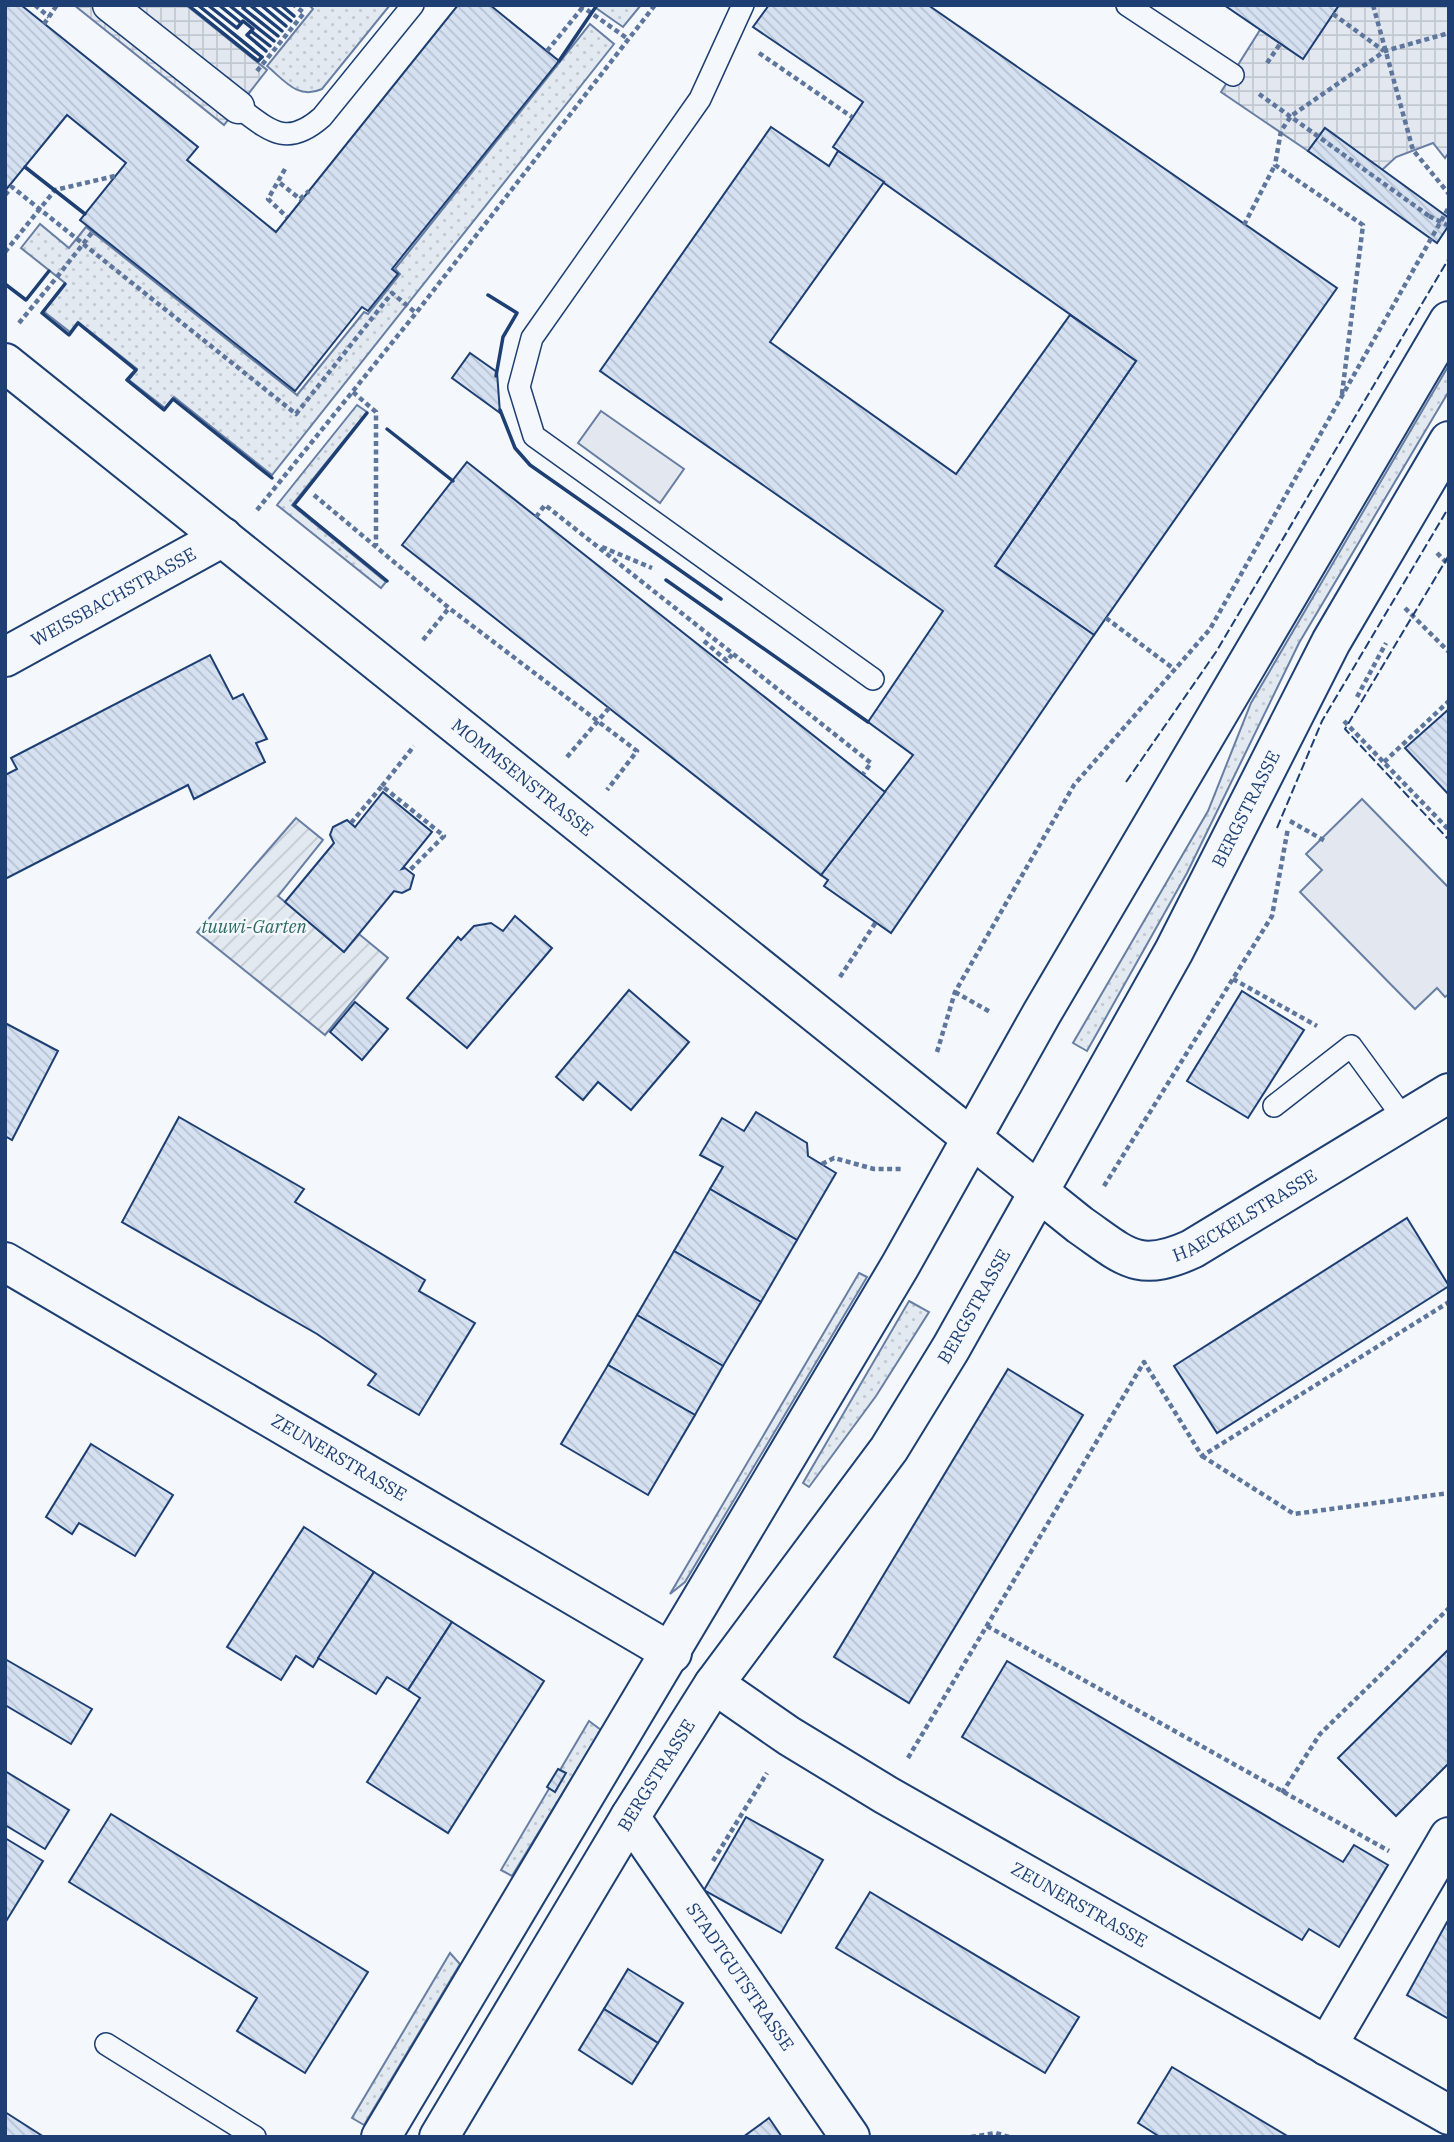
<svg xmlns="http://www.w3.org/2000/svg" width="1454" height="2142" font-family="'IBM Plex Serif',serif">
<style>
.grass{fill:url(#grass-dots);stroke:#687fa3;stroke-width:2}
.garden{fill:url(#garden-furrows);stroke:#687fa3;stroke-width:2}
.parking{fill:#e3e8f0;stroke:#687fa3;stroke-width:2}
.plaza{fill:url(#plaza-grid);stroke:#687fa3;stroke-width:2}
.building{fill:url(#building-back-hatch);stroke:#1d3f73;stroke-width:2}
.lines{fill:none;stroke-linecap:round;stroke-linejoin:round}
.service-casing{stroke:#1d3f73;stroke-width:24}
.pedestrian-casing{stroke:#1d3f73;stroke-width:35}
.minor-casing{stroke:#1d3f73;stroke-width:42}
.primary-casing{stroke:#1d3f73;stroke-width:42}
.path{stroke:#5e769c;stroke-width:4.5;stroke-dasharray:5 3.5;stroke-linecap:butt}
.service{stroke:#f4f7fb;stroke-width:21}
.pedestrian{stroke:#f4f7fb;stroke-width:32}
.minor{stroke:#f4f7fb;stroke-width:38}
.primary{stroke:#f4f7fb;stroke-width:38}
.path-bridge{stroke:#5e769c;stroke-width:4.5;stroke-dasharray:5 3.5;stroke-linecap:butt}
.fence{stroke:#1d3f73;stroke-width:2;stroke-dasharray:9 3.5;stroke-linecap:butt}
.wall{stroke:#1d3f73;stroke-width:3.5}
.labels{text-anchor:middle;stroke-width:5;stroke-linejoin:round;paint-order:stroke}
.street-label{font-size:18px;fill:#1d3f73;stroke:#f4f7fb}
.park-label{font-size:18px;font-style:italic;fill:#2c6c60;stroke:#f4f7fb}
</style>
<defs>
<pattern id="grass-dots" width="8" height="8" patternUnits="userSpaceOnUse" patternTransform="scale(1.75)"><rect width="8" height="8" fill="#e3e9f0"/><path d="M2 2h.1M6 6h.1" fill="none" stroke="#c2c9d1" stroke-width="1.8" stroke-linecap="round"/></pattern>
<pattern id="garden-furrows" width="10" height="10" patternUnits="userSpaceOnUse" patternTransform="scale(1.75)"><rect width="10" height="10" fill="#e3e9f0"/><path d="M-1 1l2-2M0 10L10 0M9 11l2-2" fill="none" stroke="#c2c9d1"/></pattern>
<pattern id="plaza-grid" width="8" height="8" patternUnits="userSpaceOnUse" patternTransform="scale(1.75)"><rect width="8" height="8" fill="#e3e8f0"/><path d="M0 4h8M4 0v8" fill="none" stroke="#c2c8d1"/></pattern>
<pattern id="building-back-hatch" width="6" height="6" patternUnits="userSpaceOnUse" patternTransform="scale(1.75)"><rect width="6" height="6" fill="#d5e0f0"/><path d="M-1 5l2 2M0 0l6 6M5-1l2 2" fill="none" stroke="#b6c1d1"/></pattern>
</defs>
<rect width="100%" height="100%" fill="#f4f7fb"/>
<g class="grass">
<path d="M309,5h81l-68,84c-24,11 -37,-8 -55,-23l46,-57z"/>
<polygon points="598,5 641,5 623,27 596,8"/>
<polygon points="590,24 614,44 272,475 174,397 165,408 129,380 137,369 78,322 70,332 43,311 65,283 21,248 40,224 69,248 86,227 297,395 364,312 368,314 400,274 395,269"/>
<polygon points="1449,365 1449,391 1299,643 1187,873 1087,1051 1073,1043 1208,811 1251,703"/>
<polygon points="357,405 367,412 292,505 386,582 381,588 277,505"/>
<polygon points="859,1273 867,1277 685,1582 670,1594"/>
<polygon points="909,1301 929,1312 876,1396 809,1487 803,1483"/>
<polygon points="589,1721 601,1730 512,1876 501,1870"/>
<polygon points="450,1953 460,1964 364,2125 352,2118"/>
</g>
<polygon class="garden" points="296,818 323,840 278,896 343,951 359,934 388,958 325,1035 197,932"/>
<g class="parking">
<polygon points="601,411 684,469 660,503 578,443"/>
<polygon points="1362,799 1449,888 1449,994 1445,997 1437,988 1415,1009 1300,892 1322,870 1306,854"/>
</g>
<g class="plaza">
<polygon points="74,5 186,5 267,70 224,125"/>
<polygon points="1339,5 1449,5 1449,152 1445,158 1433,143 1396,157 1382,170 1325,128 1308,151 1221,92 1260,30 1303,58"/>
</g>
<g class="building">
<polygon points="5,5 21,5 198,147 187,160 276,232 458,5 490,5 559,61 392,269 398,274 368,311 362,307 295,391 80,220 126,163 67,115 5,191"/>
<polygon points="769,5 928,5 1337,288 1094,635 995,566 1136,361 833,147 863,102 753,27"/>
<polygon points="1224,5 1339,5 1303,59"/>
<polygon points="771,127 829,166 838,151 884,182 770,342 956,474 1070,315 1136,361 995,566 1094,635 891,933 824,886 828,880 821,875 913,755 868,722 943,611 600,371"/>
<polygon points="1325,128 1449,218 1449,225 1437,243 1308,151"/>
<polygon points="470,353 497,372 500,413 452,378"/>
<polygon points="467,462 885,792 821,875 402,545"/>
<polygon points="210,655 233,699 243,694 267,739 256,743 265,762 194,799 188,785 5,879 5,775 17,769 11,758"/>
<polygon points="1449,709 1449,795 1405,748"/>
<polygon points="383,792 432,832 402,869 405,868 414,875 410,889 402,893 394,891 344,952 285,902 334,843 330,835 333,827 347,820 355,827"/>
<polygon points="515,916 552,948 467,1048 407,998 458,937 461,940 474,926 491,923 503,931"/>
<polygon points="629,990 689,1042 631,1110 598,1082 583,1100 556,1077"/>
<polygon points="1242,991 1304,1030 1248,1118 1187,1081"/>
<polygon points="355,1002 388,1029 362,1060 330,1032"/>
<polygon points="5,1023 58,1051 12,1140 5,1136"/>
<polygon points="756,1112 807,1143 808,1156 836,1173 797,1240 710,1189 723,1167 700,1155 722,1118 744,1131"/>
<polygon points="179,1117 304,1189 295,1202 425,1280 419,1291 475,1323 419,1415 368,1385 376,1374 317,1334 122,1222"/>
<polygon points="710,1189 797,1240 761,1302 674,1251"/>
<polygon points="1407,1218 1449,1286 1217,1433 1174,1366"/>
<polygon points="674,1251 761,1302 723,1366 637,1315"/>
<polygon points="637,1315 723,1366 695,1415 608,1365"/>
<polygon points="608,1365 695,1415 648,1495 561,1444"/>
<polygon points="1008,1369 1083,1415 909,1703 834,1657"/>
<polygon points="91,1444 173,1495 135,1556 79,1523 72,1534 46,1517"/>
<polygon points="304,1527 374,1572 313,1667 296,1656 281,1680 227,1647"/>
<polygon points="374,1572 452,1622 408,1690 387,1677 376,1694 318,1658"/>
<polygon points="452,1622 544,1681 448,1833 367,1782 420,1698 408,1690"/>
<polygon points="1449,1649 1449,1763 1396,1816 1338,1758"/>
<polygon points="5,1659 92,1709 71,1744 5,1705"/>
<polygon points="1007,1661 1343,1862 1354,1845 1388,1865 1339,1947 1309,1929 1302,1940 962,1737"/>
<polygon points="558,1769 566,1773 555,1792 547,1787"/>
<polygon points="5,1771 69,1810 45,1849 5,1825"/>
<polygon points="111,1814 368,1972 305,2073 237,2031 257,1998 69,1882"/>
<polygon points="746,1817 823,1860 781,1933 704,1890"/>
<polygon points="5,1838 43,1861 5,1923"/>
<polygon points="870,1892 1079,2017 1045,2073 836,1948"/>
<polygon points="1447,1922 1449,1923 1449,2019 1407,1995"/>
<polygon points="628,1969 683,2003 658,2043 604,2009"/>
<polygon points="604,2009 658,2043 632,2084 579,2050"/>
<polygon points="1172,2067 1289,2137 1160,2137 1138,2123"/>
<polygon points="5,2112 44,2137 5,2137"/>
<polygon points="769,2118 782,2137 743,2137"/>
</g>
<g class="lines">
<g class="service-casing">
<g id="service">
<polyline points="743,5 700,99 532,338 519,387 534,436 873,679"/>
<polyline points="1127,5 1233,75"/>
<path d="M238,107c32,24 49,41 84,10l91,-112"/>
<polyline points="1274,1106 1351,1046 1405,1120"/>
<polyline points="106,2044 255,2137"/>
</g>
</g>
<g class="pedestrian-casing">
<polyline id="pedestrian" points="109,5 238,107"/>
</g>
<g class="minor-casing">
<g id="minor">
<path id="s1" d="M5,363l1075,862c45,31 57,49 112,24l257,-156"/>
<path id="s2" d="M5,657l218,-120"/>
<path id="s3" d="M5,1262l667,391"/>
<path id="s4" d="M714,1684l75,52 97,59 563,320"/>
<path id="s5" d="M630,1817l220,320"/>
<polyline points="1327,2046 1449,1837"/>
</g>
</g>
<g class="primary-casing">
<g id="primary">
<polyline points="381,2137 900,1266 1042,1013 1449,321"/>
<path id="s6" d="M439,2137l191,-320 84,-133 175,-235 62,-101 223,-397 157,-309 118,-201"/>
</g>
</g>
<g class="path">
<polyline points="35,5 49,17"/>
<polyline points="580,5 628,39"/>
<polyline points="1373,5 1413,150 1449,194"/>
<polyline points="1333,14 1384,51"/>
<polyline points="44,24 57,5"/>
<polyline points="547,51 583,7"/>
<polyline points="759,53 852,117"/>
<polyline points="1267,63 1280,44"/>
<polyline points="257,71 304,13 294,5"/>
<polyline points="1259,94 1429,216"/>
<polyline points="285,169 268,199 287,217"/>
<polyline points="280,183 300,199 309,191"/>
<polyline points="5,195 12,187 296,414 392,293 416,313"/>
<polyline points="1244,225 1275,165"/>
<polyline points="5,252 55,190 115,176"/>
<polyline points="19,323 57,277"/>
<polyline points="353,392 376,412 376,546"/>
<polyline points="1342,394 1363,225 1275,165 1281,131 1291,116 1385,51 1449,33"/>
<polyline points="314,495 449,608 637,751 607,790"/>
<polyline points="257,510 416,313 655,5"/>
<polyline points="536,517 545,505 871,763 863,774"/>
<polyline points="602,547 652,568"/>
<polyline points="1437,553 1449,565"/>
<polyline points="1405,608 1449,652"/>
<polyline points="1106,618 1174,669"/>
<polyline points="423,640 449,608"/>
<polyline points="704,641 727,661 734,652"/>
<polyline points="1357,697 1386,643"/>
<polyline points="1344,721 1449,830"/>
<polyline points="567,757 609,708"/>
<polyline points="1384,762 1449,701"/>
<polyline points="382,786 414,746"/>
<polyline points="1290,821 1325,841"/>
<polyline points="351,823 382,786 444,836 409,871"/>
<polyline points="840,977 876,922"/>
<polyline points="1233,979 1317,1026"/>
<polyline points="955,992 992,1013"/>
<polyline points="937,1052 955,992 1074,785 1210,629 1449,207"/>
<polyline points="822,1164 834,1158 874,1169 903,1169"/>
<polyline points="1104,1186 1272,916 1288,828"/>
<polyline points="1202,1456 1294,1514 1449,1493"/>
<polyline points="987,1626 1389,1851"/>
<polyline points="908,1758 1144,1362 1202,1456 1449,1302"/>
<polyline points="1282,1793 1320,1734 1449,1608"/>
<polyline points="713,1861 767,1773"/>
<polyline points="971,2137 996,2133 1009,2137"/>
</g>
<use href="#service" class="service"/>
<use href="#pedestrian" class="pedestrian"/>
<use href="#minor" class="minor"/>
<use href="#primary" class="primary"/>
<g class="path-bridge">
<polyline points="1429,216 1449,226"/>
<polyline points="57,277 94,230"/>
</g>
<g class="fence">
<polyline points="1449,555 1345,729 1449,840"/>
<polyline points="1126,782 1216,652 1449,258"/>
<polyline points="1277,828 1322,721 1449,507"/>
</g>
<g class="wall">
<polyline points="188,5 258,61 262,57"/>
<polyline points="198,5 262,57"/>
<polyline points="208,5 237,28 243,21 253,29 247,35 266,51"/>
<polyline points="219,5 241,23"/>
<polyline points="229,5 274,41"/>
<polyline points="246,5 243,8 278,36"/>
<polyline points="250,5 282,31"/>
<polyline points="261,5 286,26"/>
<polyline points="271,5 291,21"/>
<polyline points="281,5 294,16"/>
<polyline points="251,31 270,46"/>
<polyline points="559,61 597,5"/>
<polyline points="25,167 85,214"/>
<polyline points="5,284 26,300 49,271"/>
<polyline points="65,284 42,313 69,335 78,323 136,370 127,380 164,410 173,399 272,478"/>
<polyline points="488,295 517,313 503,337 496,376"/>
<polyline points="500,410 515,448 530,465 721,599"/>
<polyline points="367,413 294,505 387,581"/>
<polyline points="387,429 453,481"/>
<polyline points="666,580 868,722"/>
</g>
</g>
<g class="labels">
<g class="street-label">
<text dy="6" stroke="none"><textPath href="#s2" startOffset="124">WEISSBACHSTRASSE</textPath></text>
<text dy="6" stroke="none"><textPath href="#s1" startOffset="663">MOMMSENSTRASSE</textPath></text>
<text dy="6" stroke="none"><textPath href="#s6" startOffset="1556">BERGSTRASSE</textPath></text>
<text dy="6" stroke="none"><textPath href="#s1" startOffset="1564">HAECKELSTRASSE</textPath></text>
<text dy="6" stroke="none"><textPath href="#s6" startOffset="989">BERGSTRASSE</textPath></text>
<text dy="6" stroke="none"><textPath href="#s3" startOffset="387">ZEUNERSTRASSE</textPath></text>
<text dy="6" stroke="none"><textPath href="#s6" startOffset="422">BERGSTRASSE</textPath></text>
<text dy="6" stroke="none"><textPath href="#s4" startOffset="427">ZEUNERSTRASSE</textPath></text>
<text dy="6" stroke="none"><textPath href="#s5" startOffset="194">STADTGUTSTRASSE</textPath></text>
</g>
<g class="park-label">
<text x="254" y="933">tuuwi-Garten</text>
</g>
</g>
<rect width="1454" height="2142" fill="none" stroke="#1d3f73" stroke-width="14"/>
</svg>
